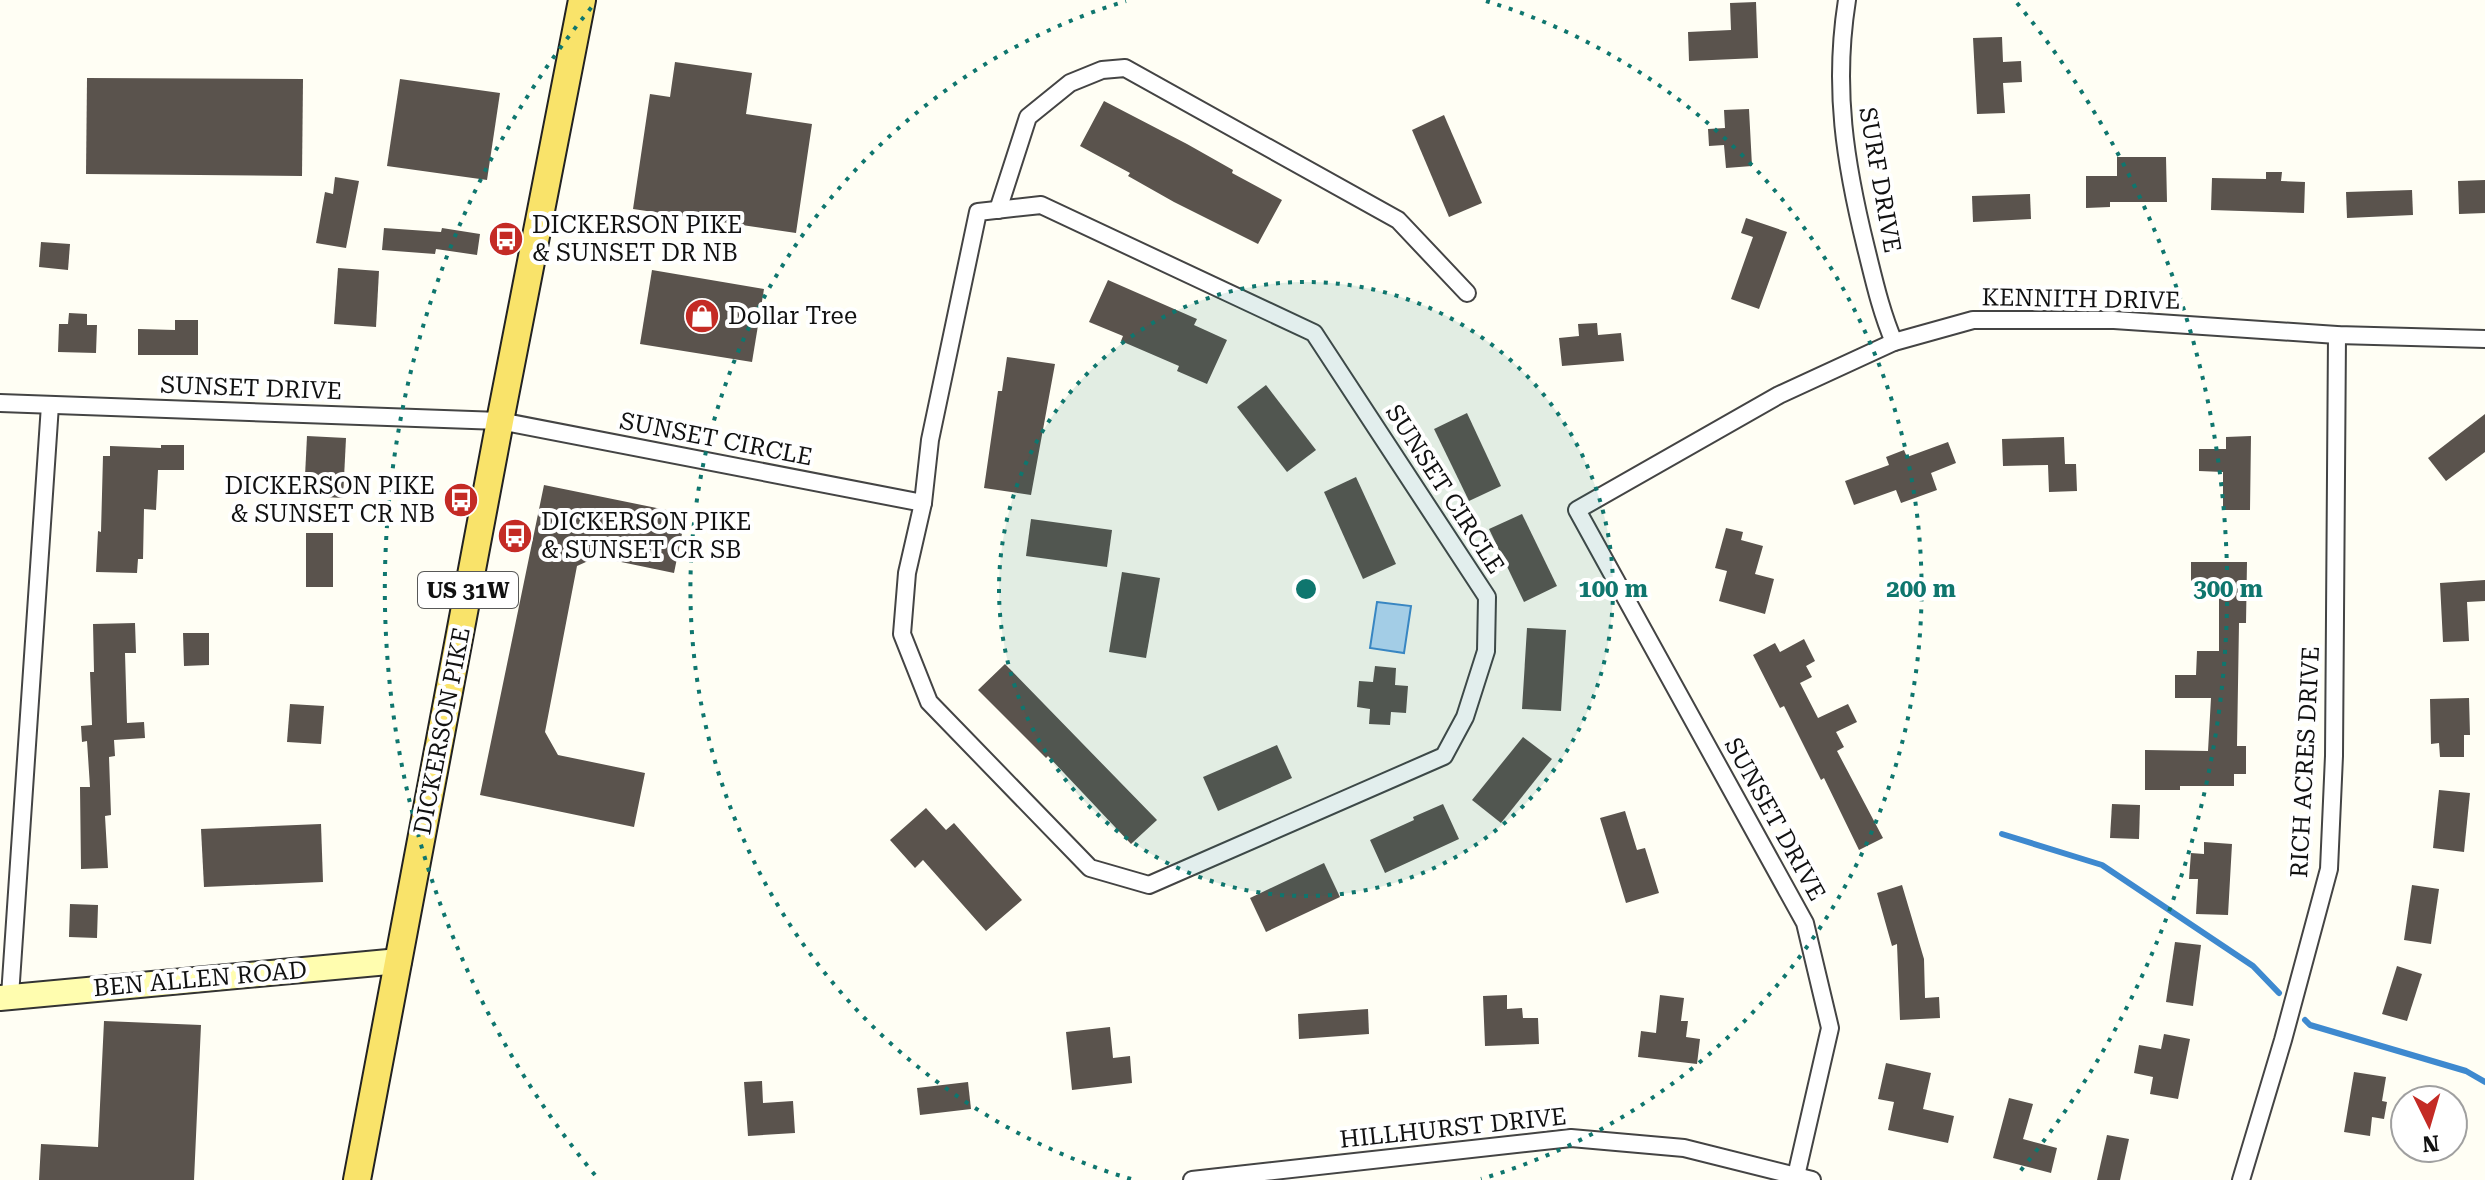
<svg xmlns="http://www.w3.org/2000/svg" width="2485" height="1180" font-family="'Roboto Serif',serif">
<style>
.water{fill:#b8daf7;stroke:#3e89cf;stroke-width:2}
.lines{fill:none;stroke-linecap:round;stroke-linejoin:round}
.stream{stroke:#3e89cf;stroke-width:6}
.building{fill:#5a534d}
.street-casing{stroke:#444;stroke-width:20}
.secondary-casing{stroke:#333;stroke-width:28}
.primary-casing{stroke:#222;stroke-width:30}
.street{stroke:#fff;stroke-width:16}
.secondary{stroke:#fffdaf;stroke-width:24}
.primary{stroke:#f9e36a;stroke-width:26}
.ring{fill:none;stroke:#0f766e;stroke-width:4;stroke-dasharray:4 8}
.labels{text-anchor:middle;stroke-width:8;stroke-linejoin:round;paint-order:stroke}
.shield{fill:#fff;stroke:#585858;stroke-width:2}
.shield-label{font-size:22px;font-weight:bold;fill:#111}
.street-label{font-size:24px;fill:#111;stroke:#fff}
.poi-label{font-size:24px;fill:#111;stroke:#fff;text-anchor:start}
.centre{fill:#0f766e;stroke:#fff;stroke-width:4}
.ring-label{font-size:24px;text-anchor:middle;font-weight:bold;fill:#0f766e;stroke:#fff;stroke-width:8;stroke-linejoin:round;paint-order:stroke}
</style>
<rect width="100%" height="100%" fill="#fffef4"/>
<polygon class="water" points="1377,602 1411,606 1404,653 1370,648"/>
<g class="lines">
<g class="stream">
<polyline points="2002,834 2102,865 2253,966 2279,993"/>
<polyline points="2305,1020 2310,1025 2466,1071 2485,1082"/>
</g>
</g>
<g class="building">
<polygon points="1756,2 1758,58 1689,61 1688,32 1731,30 1730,3"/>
<polygon points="2002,37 2003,62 2021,61 2022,82 2003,83 2005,113 1977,114 1973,38"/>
<polygon points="675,62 752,73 746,114 812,124 796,233 633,209 650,94 670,97"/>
<polygon points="87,78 303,79 302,176 86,174"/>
<polygon points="400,79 500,93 487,180 387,166"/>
<polygon points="1104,101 1187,144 1233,170 1232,173 1282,200 1258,244 1174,202 1128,176 1130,173 1080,146"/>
<polygon points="1749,109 1752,166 1726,168 1724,145 1709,146 1708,129 1725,128 1724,110"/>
<polygon points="1444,115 1482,203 1449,217 1412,130"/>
<polygon points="2117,157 2166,157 2167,202 2110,202 2110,207 2086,208 2086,176 2117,176"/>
<polygon points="2266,172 2282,172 2281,181 2305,182 2304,213 2211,210 2212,178 2266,179"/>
<polygon points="335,177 359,181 346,248 316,243 325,192 333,194"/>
<polygon points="2485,180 2485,213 2459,214 2458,181"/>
<polygon points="2412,190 2413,215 2347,218 2346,192"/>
<polygon points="2030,194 2031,219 1973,222 1972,196"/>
<polygon points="1746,218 1787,232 1759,309 1731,299 1753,237 1741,233"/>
<polygon points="384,228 441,232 442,228 480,234 477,255 436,249 435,254 382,250"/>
<polygon points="41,242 70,244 68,270 39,267"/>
<polygon points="338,268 379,271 376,327 334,324"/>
<polygon points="652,270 764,289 752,362 640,344"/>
<polygon points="1108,280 1197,319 1194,325 1227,340 1207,384 1177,371 1179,366 1121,341 1123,336 1089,322"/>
<polygon points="69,313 87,314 87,325 97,325 96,353 58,352 59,324 68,324"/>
<polygon points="175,320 198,320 198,355 138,355 138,329 175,330"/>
<polygon points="1597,323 1598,335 1621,333 1624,361 1562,366 1559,338 1579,336 1578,324"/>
<polygon points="1007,357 1055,364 1031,495 984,488 998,391 1002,391"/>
<polygon points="1266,385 1316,450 1287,472 1237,407"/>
<polygon points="1467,413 1501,486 1469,501 1434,429"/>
<polygon points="2485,414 2485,452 2446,481 2428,458"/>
<polygon points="307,436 346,438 343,498 304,496"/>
<polygon points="2251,436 2250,510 2223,510 2223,472 2199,471 2199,449 2226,449 2226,437"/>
<polygon points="2064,437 2065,464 2076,464 2077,491 2049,492 2048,465 2003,466 2002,439"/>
<polygon points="1948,442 1956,463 1931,473 1937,490 1901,503 1896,490 1854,505 1845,481 1889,465 1886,457 1904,450 1907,457"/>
<polygon points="161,445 184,445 184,470 158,470 156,510 144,509 143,559 138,559 137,573 96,572 98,531 101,532 103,456 110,456 110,446 161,448"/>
<polygon points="1356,477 1396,564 1363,579 1324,492"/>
<polygon points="544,485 686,514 674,573 597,557 577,566 545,732 558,755 645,773 634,827 480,795"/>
<polygon points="1522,514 1557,586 1524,602 1489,529"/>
<polygon points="1031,519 1112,530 1107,567 1026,556"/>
<polygon points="1726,528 1743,532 1741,540 1763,546 1755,574 1774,579 1765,614 1719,601 1727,571 1715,568"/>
<rect x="306" y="533" width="27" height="54"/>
<polygon points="2191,562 2247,562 2246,623 2239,623 2237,746 2246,746 2246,774 2234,774 2234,786 2180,786 2180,790 2145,790 2145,750 2208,751 2211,698 2175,698 2175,675 2196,675 2197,651 2219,651 2219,582 2191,582"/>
<polygon points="1122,572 1160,578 1146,658 1109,652"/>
<polygon points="2485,580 2485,601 2467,602 2469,641 2443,642 2440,583"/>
<polygon points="135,623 136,653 125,653 127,723 144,722 145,738 114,740 115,756 109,757 111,815 105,816 108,868 81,869 80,787 90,787 87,741 82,742 81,726 92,725 90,672 94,672 93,624"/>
<polygon points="1527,628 1566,630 1561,711 1522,709"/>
<polygon points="183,633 209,633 209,665 184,666"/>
<polygon points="1804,639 1815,661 1806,666 1812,677 1800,683 1818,718 1848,704 1857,722 1836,732 1844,747 1837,751 1883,838 1859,850 1824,778 1821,780 1784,706 1780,708 1753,655 1775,643 1780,652"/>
<polygon points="1005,664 1157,820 1131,844 1048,756 1046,758 978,690"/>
<polygon points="1375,666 1396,668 1395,685 1408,686 1406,713 1391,712 1390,725 1369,724 1370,709 1357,707 1359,681 1373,682"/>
<polygon points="2469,698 2470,735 2464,735 2464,757 2440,757 2439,743 2431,744 2430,699"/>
<polygon points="290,704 324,706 321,744 287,742"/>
<polygon points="1523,737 1552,759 1501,823 1472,800"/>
<polygon points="1277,745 1292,778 1218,811 1203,777"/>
<polygon points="2439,790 2470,793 2464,852 2433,848"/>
<polygon points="1443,804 1459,839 1385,873 1370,840 1414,820 1413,817"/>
<polygon points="2112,804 2140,805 2139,839 2110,838"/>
<polygon points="926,808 946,830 954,823 1022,900 986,931 923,860 915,868 890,840"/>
<polygon points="1625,811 1637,850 1645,848 1659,893 1626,903 1600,818"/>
<polygon points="321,824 323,882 204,887 201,829"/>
<polygon points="2204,842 2232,844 2228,915 2196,914 2198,879 2189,879 2191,853 2204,854"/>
<polygon points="1324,863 1340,897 1266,932 1250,898"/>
<polygon points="1902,885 1924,959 1925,998 1939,997 1940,1018 1900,1020 1897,944 1892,946 1877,893"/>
<polygon points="2412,885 2439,889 2431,944 2404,940"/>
<polygon points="70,904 98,905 97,938 69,937"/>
<polygon points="2175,942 2201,945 2193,1006 2166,1002"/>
<polygon points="2397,966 2422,974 2407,1021 2382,1014"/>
<polygon points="1507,995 1507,1009 1522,1008 1523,1018 1538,1018 1539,1044 1485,1046 1483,996"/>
<polygon points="1660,995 1684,998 1681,1021 1688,1021 1686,1037 1700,1039 1697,1064 1638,1057 1641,1031 1656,1033"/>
<polygon points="1368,1009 1369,1034 1299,1039 1298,1014"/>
<polygon points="104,1021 201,1025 194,1180 39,1180 41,1144 98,1147"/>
<polygon points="1110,1027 1113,1058 1130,1056 1132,1083 1072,1090 1066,1032"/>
<polygon points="2164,1034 2190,1039 2178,1099 2150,1094 2153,1077 2134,1073 2139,1045 2161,1049"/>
<polygon points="1886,1063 1931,1073 1923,1109 1954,1116 1948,1143 1888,1130 1894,1102 1878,1099"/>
<polygon points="2354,1072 2386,1077 2382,1101 2387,1102 2384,1119 2372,1117 2370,1136 2344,1132"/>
<polygon points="762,1081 763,1103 793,1101 795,1133 748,1136 744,1082"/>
<polygon points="968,1082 971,1109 920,1115 917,1088"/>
<polygon points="2009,1098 2033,1104 2023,1139 2057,1148 2051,1173 1993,1158"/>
<polygon points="2107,1135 2129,1139 2120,1180 2097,1180"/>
</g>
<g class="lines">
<g class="street-casing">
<g id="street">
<path d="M1847,0c-14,88 -2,163 19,248 8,32 15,64 28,94"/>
<polygon points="1041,205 1314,333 1487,597 1486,651 1465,717 1444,756 1149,885 1090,868 929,702 902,634 907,573 923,503 930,440 978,212"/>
<polyline points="998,210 1028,117 1070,83 1102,70 1125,68 1398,220 1467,293"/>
<polyline points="0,403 500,421 923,503"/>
<polyline points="10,996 50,405"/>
<polyline points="1796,1176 1830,1028 1805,923 1577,510 1779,395 1894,342 1973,320 2114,320 2337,335 2485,339"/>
<polyline points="1192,1180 1571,1138 1684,1148 1812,1180"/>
<polyline points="2241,1180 2283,1040 2329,869 2334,756 2337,335"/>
</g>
</g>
<g class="secondary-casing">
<polyline id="secondary" points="0,998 399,961"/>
</g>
<g class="primary-casing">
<polyline id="primary" points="357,1180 500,421 582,0"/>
</g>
<use href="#street" class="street"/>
<use href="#secondary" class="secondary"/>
<use href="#primary" class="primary"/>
</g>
<circle cx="1306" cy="589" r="307" fill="#0f766e" fill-opacity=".12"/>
<g class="ring">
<circle cx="1306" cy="589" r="307"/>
<path d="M1131 1179A615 615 0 0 1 1126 1M1486 1A615 615 0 0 1 1481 1179"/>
<path d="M595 1175A922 922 0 0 1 595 3M2017 3A922 922 0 0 1 2017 1175"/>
</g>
<defs>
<g id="bus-disc" transform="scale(1.8)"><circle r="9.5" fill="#c42b25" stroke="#fff"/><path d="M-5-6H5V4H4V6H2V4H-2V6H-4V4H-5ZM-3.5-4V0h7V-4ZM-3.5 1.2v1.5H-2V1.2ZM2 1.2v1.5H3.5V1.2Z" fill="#fff"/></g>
<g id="shop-disc" transform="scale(1.8)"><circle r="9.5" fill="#c42b25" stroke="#fff"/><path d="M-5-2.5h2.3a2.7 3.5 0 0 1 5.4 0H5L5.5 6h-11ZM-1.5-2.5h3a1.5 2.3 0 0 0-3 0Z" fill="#fff"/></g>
</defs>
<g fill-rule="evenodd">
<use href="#bus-disc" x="506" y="239"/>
<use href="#shop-disc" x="702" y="316"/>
<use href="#bus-disc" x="461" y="500"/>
<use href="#bus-disc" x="515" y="536"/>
</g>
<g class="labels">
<rect class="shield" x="418" y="572" width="100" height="36" rx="6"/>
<g class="shield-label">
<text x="468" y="598">US 31W</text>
</g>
<g class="street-label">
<text transform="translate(1880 180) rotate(80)" y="8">SURF DRIVE</text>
<text transform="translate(2081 299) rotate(1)" y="8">KENNITH DRIVE</text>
<text transform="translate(251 388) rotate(2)" y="8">SUNSET DRIVE</text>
<text transform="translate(716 439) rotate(11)" y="8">SUNSET CIRCLE</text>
<text transform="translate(1445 489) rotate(57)" y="8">SUNSET CIRCLE</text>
<text transform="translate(442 731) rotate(-79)" y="8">DICKERSON PIKE</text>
<text transform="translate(2305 762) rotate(-87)" y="8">RICH ACRES DRIVE</text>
<text transform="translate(1775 819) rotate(61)" y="8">SUNSET DRIVE</text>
<text transform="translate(200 979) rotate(-5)" y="8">BEN ALLEN ROAD</text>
<text transform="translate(1453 1128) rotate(-6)" y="8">HILLHURST DRIVE</text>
</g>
<g class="poi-label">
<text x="532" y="233">DICKERSON PIKE<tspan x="532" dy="28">&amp; SUNSET DR NB</tspan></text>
<text x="728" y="324">Dollar Tree</text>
<text x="435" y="494" text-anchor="end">DICKERSON PIKE<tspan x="435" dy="28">&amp; SUNSET CR NB</tspan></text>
<text x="541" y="530">DICKERSON PIKE<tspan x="541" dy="28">&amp; SUNSET CR SB</tspan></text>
</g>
</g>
<circle cx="1306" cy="589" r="12" class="centre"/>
<g class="ring-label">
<text x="1613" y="597">100 m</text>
<text x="1921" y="597">200 m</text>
<text x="2228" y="597">300 m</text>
</g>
<g transform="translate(2429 1124) rotate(175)"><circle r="38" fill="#ffffff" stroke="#a0a0a0" stroke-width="2"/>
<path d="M0-6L14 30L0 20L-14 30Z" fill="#c42b25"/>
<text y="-12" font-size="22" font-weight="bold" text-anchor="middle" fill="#111111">N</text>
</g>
</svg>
